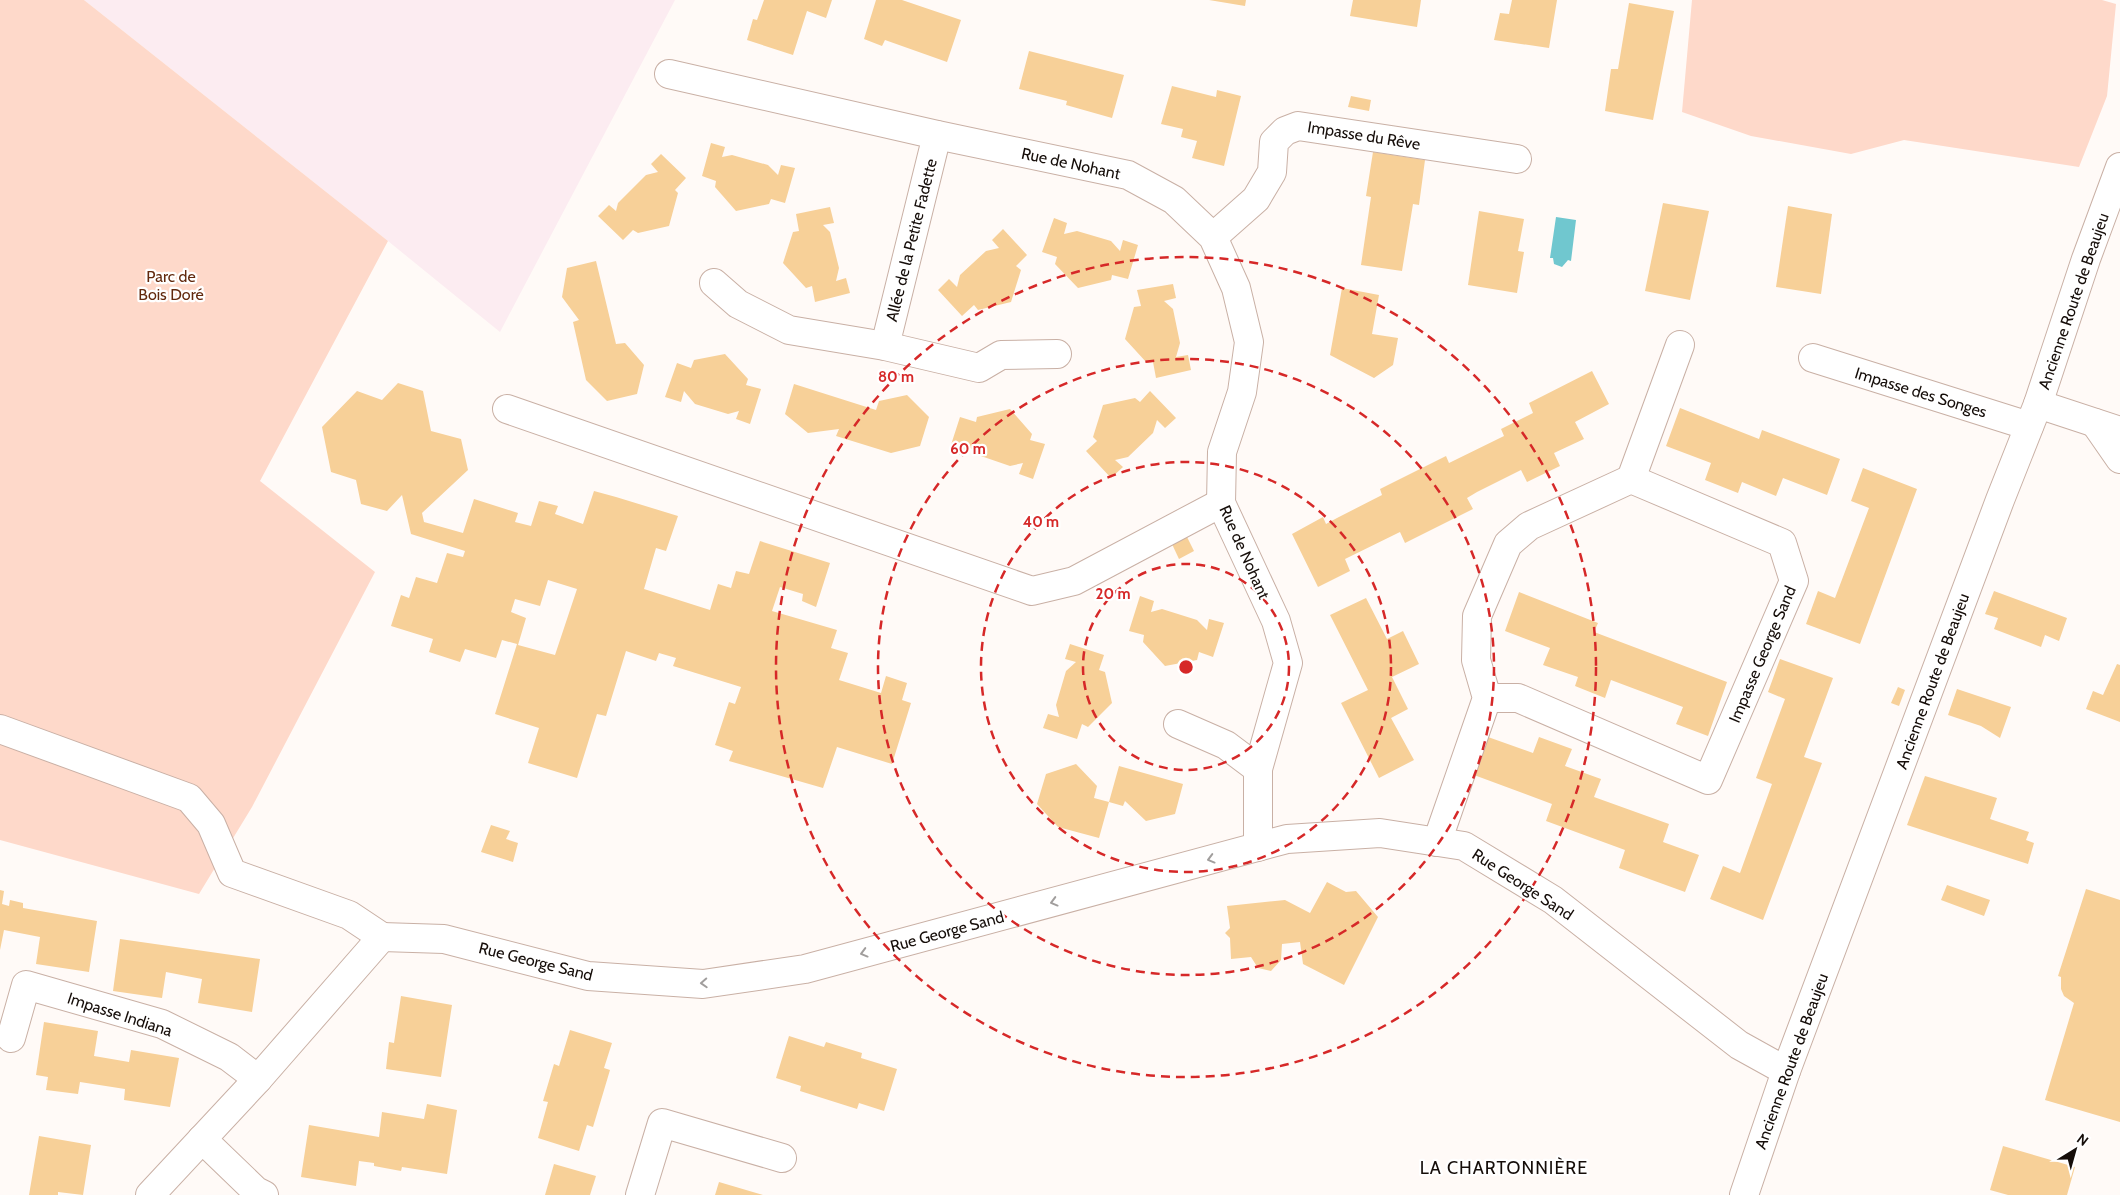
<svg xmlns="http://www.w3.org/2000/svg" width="2120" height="1195" font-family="Cabin,sans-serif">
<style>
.commercial{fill:#fcecf1}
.green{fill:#fed9ca}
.water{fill:#70c7cf}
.building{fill:#f7d098;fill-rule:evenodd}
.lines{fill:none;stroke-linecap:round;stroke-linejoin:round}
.minor-casing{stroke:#c9b0a5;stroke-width:30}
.minor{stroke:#fff;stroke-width:28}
.oneway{stroke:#a19e9d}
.ring{fill:none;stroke:#d62828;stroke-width:2.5;stroke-dasharray:9 6}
.labels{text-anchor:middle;stroke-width:4.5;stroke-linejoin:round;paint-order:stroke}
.street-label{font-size:16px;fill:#150d09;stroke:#fff}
.park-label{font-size:16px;fill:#62290d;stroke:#fff}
.neighbourhood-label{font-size:18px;letter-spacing:1px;fill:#150d09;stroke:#fff}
.centre{fill:#d62828;stroke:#fff;stroke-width:2.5}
.ring-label{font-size:15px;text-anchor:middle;font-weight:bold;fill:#d62828;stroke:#fff;stroke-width:4.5;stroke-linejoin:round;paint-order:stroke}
</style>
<rect width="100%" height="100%" fill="#fffaf7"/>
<polygon class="commercial" points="84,0 675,0 500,332 388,241"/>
<g class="green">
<polygon points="0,0 84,0 388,241 260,481 375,572 252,807 199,894 0,840"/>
<polygon points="1692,0 2102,0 2116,4 2107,96 2079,167 1904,140 1851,154 1751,136 1682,112"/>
</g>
<polygon class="water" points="1556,217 1576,220 1571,261 1568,260 1562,267 1554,264 1553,258 1550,258"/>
<g class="building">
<polygon points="764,0 832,0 826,18 807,11 793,55 747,40 753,19 757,20"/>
<polygon points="876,0 902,0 961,20 947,62 885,40 882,46 864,39"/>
<polygon points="1209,0 1246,0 1245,6"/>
<polygon points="1353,0 1421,0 1417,27 1350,16"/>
<polygon points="1512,0 1557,0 1549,48 1494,40 1500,13 1509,14"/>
<polygon points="1629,3 1674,11 1653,120 1605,111 1611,69 1618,69"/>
<polygon points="1029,51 1124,75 1112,118 1066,105 1067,101 1019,89"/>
<polygon points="1172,86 1216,97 1217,90 1241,96 1224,166 1192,158 1197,141 1181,137 1183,129 1161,124"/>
<polygon points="1351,96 1371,100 1369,111 1348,107"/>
<polygon points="711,143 725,147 722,157 732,155 768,165 778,175 781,165 795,168 785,203 771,199 769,204 736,211 715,187 716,181 702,176"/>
<polygon points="1373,152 1425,160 1419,205 1413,204 1402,271 1361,265 1371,197 1366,196"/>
<polygon points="661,154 686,178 675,190 678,193 669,226 638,233 633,230 623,240 598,216 609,205 616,211 618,203 646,175 658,172 651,164"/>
<polygon points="1663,203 1709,211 1690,300 1645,291"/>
<polygon points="1788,206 1832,214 1821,294 1776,287"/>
<polygon points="830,207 834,223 823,225 830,232 839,268 836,281 846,278 850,293 815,302 812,286 806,288 783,263 793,232 799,231 796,214"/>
<polygon points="1479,211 1524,219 1518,251 1524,252 1517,293 1468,285"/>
<polygon points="1054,218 1067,223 1064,234 1077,231 1111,241 1120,251 1123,240 1138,245 1128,279 1112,275 1111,280 1078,288 1055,264 1057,257 1042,252"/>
<polygon points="1003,229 1027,255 1016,266 1021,270 1011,302 978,310 974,305 962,316 938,290 949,279 957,287 960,275 986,251 999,248 992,240"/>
<polygon points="596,261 616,344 625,343 644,365 637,394 607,401 586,380 573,322 579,320 562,297 567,268"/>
<polygon points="1173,284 1176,298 1164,301 1173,309 1180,343 1176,357 1188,355 1191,370 1156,378 1153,362 1147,363 1125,339 1134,307 1141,306 1137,290"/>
<polygon points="1342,288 1379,295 1372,334 1398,338 1393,365 1374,378 1330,355"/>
<polygon points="725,354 748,379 746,385 761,389 750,424 736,419 739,411 728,414 695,404 684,391 681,402 665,397 677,363 691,368 694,360"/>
<polygon points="1592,371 1609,404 1575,422 1584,439 1554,453 1560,466 1527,482 1521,470 1477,492 1467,498 1473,509 1405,543 1400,532 1345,559 1350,571 1318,587 1292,534 1323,517 1326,524 1337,518 1382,495 1380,489 1446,456 1449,463 1504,436 1501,429 1533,413 1529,403"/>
<path d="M398,383l25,8 8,40 30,8 7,31 -46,43 2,9 39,11 11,-34 44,14 -3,9 16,4 8,-25 19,5 -3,8 28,10 11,-33 22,6 62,19 -12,35 -10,-3 -12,41 66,21 8,-26 13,4 5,-17 13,3 11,-33 70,22 -14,44 -14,-6 1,-7 -23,-7 -8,24 65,19 -6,18 17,5 -9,27 42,13 5,-17 21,7 -5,17 9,3 -19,61 -55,-17 -14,41 -94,-27 4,-10 -18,-6 14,-43 6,2 6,-17 -68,-21 3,-8 -17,-5 -3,8 -30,-10 -20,65 -9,-2 -20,64 -49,-15 11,-35 -44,-14 22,-70 -15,-4 -6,18 -31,-9 -5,13 -31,-10 4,-13 -42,-13 10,-31 8,3 7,-21 21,6 10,-30 16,4 2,-6 -54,-17 -9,-39 -15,16 -26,-7 -5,-24 -25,-8 -9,-45 35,-36 25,9zM548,580l29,9 -22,66 -37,-10 8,-27 -15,-6 4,-13 25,7z"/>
<polygon points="794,384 876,410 879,401 907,395 929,417 920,446 891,453 836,436 839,429 808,433 785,414"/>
<polygon points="1150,391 1176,418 1165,428 1157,420 1153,433 1128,457 1115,460 1123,467 1111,478 1086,451 1097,441 1093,437 1103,405 1135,398 1140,402"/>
<polygon points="1680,408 1759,439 1762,430 1840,459 1827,495 1783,478 1776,496 1742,482 1738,493 1705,480 1711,463 1666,446"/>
<polygon points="1010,409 1032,434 1030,440 1045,444 1033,479 1019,474 1023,463 1010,466 978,455 967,445 964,456 949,451 960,417 976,422 977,417"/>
<polygon points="1863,468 1917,489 1860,644 1806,624 1818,591 1835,598 1869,508 1851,501"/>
<polygon points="1186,535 1194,551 1179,559 1171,542"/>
<polygon points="1994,591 2067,618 2059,641 2045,635 2041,647 1994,629 1998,618 1985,614"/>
<polygon points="1519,592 1598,623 1594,632 1727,682 1708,736 1676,724 1683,707 1611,680 1605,698 1575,686 1578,677 1543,665 1550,648 1505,631"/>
<polygon points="1140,596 1154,601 1151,612 1162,609 1197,620 1207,630 1209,619 1224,623 1213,657 1199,652 1197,660 1165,666 1143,642 1144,635 1129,631"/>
<polygon points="1366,598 1387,639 1403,631 1419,664 1392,677 1408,709 1391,718 1414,760 1379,778 1341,703 1368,690 1330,615"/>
<polygon points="1070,644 1104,655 1099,670 1105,672 1112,703 1088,727 1082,724 1077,739 1043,728 1048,714 1059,717 1056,705 1066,671 1076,662 1065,659"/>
<polygon points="1780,659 1833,678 1804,757 1822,763 1763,920 1710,899 1723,866 1740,873 1772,784 1756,778 1785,699 1768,692"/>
<polygon points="2117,664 2120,665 2120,722 2086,709 2093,691 2103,695"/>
<polygon points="1898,687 1905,690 1899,706 1891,703"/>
<polygon points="1957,689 2011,707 2000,738 1981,726 1948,715"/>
<polygon points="1488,737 1533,753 1539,737 1572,749 1565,766 1601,779 1594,797 1669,824 1663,842 1699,855 1685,892 1619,868 1625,850 1546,821 1552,804 1474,775"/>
<polygon points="1076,764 1097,786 1094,798 1109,802 1099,838 1058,827 1037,804 1046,774"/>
<polygon points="1119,766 1183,784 1175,814 1146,821 1125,801 1123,806 1109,802"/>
<polygon points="1925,776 1997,798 1990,819 2029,832 2026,840 2034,843 2028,864 1907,825"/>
<polygon points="491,825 510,831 506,839 518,843 513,862 481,852"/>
<polygon points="1327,882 1346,892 1356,891 1378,917 1344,985 1303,964 1300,942 1282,944 1281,960 1271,971 1258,968 1251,957 1231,959 1230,938 1225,933 1230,928 1227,906 1285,900 1310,913"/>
<polygon points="1947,885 1990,900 1984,916 1941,900"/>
<polygon points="2086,889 2120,900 2120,1122 2045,1100 2074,1003 2064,996 2061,989 2061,977 2058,976"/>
<polygon points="0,890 4,891 2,904 9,906 10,900 23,903 23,908 97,921 89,972 36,964 40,937 4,930 0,950"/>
<polygon points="120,939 260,959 252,1012 198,1003 202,979 166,972 162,998 113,991"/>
<polygon points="401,996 452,1005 441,1077 386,1069 389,1042 394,1043"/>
<polygon points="44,1022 98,1031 94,1056 129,1062 131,1050 179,1058 170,1107 124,1100 125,1089 80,1082 78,1094 46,1090 48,1077 36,1075"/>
<polygon points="570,1030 612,1043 604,1068 610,1070 593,1127 587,1125 579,1151 538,1138 548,1102 543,1101 554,1064 559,1066"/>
<polygon points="789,1036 824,1047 826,1042 862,1053 861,1058 897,1069 884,1111 859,1103 857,1109 800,1091 801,1086 776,1078"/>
<polygon points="427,1104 457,1110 447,1174 402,1167 401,1171 374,1166 374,1163 359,1161 356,1186 301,1177 309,1125 379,1137 382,1112 424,1119"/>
<polygon points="39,1136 91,1145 83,1195 58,1192 58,1195 29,1195"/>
<polygon points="2003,1146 2075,1167 2067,1195 2008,1195 1990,1190"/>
<polygon points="554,1164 596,1176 590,1195 545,1195"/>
<polygon points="719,1182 763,1195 715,1195"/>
</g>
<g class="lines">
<g class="minor-casing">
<g id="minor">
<polyline points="669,74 937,135 1128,175 1174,200 1213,237 1236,288 1249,342 1242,392 1222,452 1221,503 1276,621 1288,663 1258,769 1258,847"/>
<polyline points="1213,237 1256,199 1272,172 1274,142 1285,131 1298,126 1517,159"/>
<polyline points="714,283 738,304 789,330 885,346 979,368 1001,355 1057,354"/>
<polyline points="885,346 937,135"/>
<polyline points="1813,358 2029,426"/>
<polyline points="2038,404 2120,431"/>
<polyline points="507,409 1032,591 1074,581 1221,503"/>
<polyline points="2095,423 2120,459"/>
<polyline points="1631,479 1680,345"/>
<polyline points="1178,724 1226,745 1258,769"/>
<polyline points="0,729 189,798 211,824 232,873 349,915 382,937"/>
<polyline points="1437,842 1487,698 1476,660 1477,616 1508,544 1529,526 1631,479 1782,543 1794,581 1708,780 1518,698 1487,698"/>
<polyline points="382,937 444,939 588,976 703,984 805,969 1287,839 1380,833 1464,846 1553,900 1739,1045 1786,1071"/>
<polyline points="11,1038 26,985 162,1024 229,1057 258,1079"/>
<polyline points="202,1139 256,1191 264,1195"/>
<polyline points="150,1195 258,1079 382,937"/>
<polyline points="640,1195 662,1123 782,1158"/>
<polyline points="1744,1195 1786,1071 2000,500 2038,404 2086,259 2120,167"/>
</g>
</g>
<use href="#minor" class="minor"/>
</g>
<defs><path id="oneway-chevron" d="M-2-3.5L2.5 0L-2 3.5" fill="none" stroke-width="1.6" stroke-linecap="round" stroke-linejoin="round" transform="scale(1.25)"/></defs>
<g class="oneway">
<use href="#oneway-chevron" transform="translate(1211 859) rotate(165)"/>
<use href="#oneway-chevron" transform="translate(1054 902) rotate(165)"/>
<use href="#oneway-chevron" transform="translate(864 953) rotate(165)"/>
<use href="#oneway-chevron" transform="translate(704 983) rotate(177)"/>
</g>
<g class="ring">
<circle cx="1186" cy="667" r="103"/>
<circle cx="1186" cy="667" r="205"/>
<circle cx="1186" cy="667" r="308"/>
<circle cx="1186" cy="667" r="410"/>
</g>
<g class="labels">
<g class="street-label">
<text transform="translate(1364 135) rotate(9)" y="6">Impasse du Rêve</text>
<text transform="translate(1071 163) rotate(12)" y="6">Rue de Nohant</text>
<text transform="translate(911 240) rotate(-76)" y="6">Allée de la Petite Fadette</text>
<text transform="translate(2073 301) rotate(-71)" y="6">Ancienne Route de Beaujeu</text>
<text transform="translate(1921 392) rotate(17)" y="6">Impasse des Songes</text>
<text transform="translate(1245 552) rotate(66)" y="6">Rue de Nohant</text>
<text transform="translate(1762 654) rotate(-67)" y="6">Impasse George Sand</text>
<text transform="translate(1932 681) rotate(-70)" y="6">Ancienne Route de Beaujeu</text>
<text transform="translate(1523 884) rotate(33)" y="6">Rue George Sand</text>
<text transform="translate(947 931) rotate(-15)" y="6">Rue George Sand</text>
<text transform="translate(536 961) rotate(14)" y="6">Rue George Sand</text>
<text transform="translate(120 1014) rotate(18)" y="6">Impasse Indiana</text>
<text transform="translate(1791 1061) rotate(-70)" y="6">Ancienne Route de Beaujeu</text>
</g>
<g class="park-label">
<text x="171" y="282">Parc de<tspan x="171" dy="18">Bois Doré</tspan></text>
</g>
<g class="neighbourhood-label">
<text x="1504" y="1174">LA CHARTONNIÈRE</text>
</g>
</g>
<circle cx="1186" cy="667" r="8" class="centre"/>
<g class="ring-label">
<text x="896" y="382">80 m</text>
<text x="968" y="454">60 m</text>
<text x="1041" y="527">40 m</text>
<text x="1113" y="599">20 m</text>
</g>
<g transform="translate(2075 1150) rotate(37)" stroke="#ffffff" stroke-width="4" paint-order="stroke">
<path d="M0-4L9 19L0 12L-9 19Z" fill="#150d09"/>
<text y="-8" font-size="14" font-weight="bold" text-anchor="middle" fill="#150d09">N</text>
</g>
</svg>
